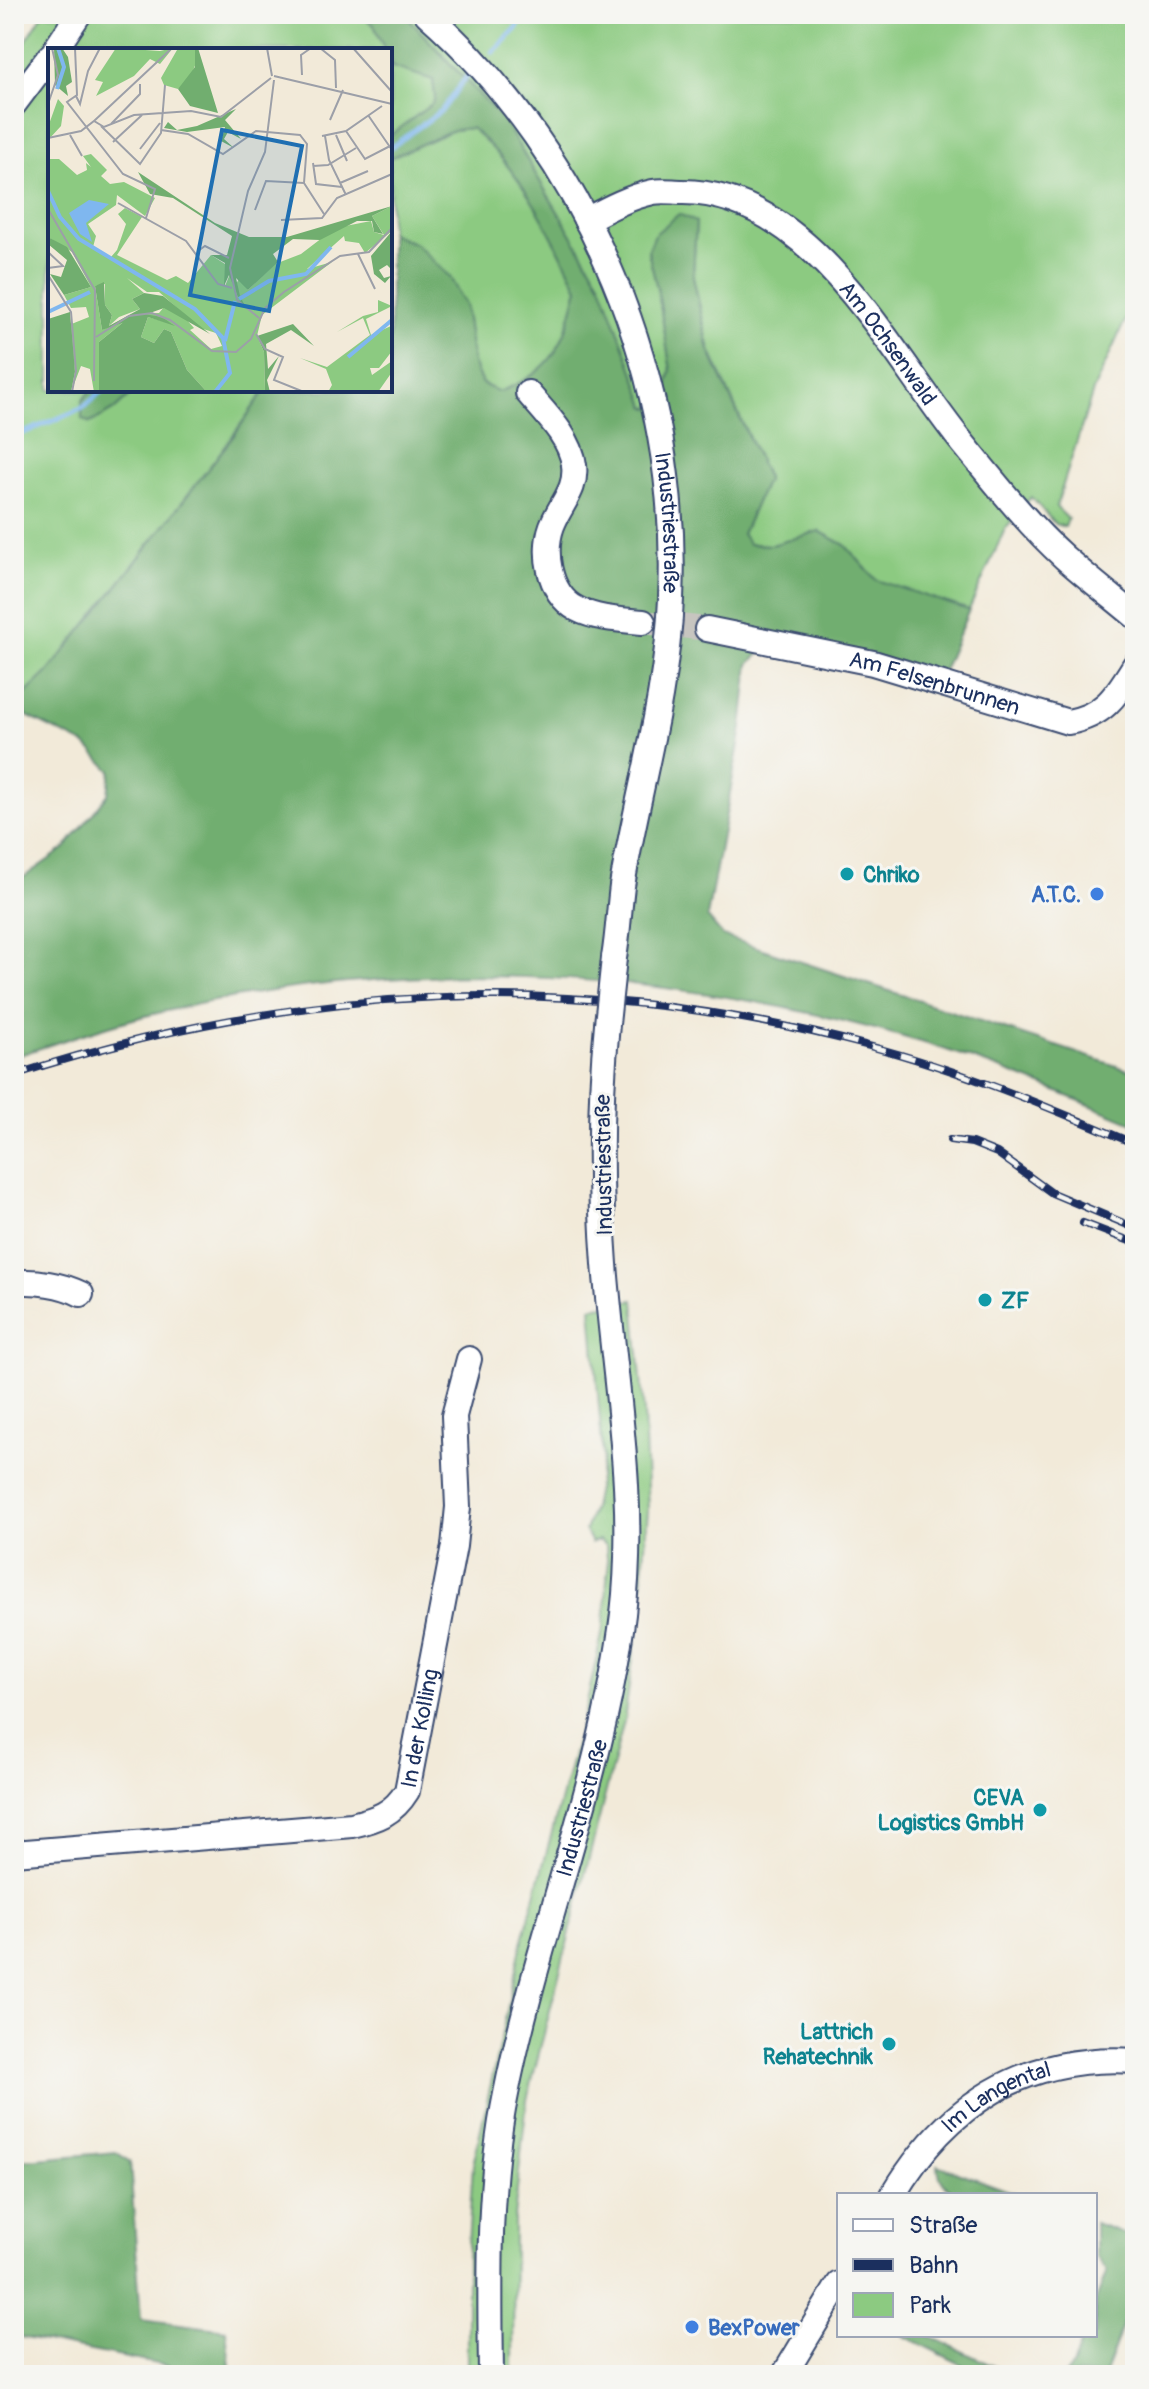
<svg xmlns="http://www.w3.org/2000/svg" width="1149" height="2389" font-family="Pangolin,sans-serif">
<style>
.green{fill:#8cca81;stroke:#547c70;stroke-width:2}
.forest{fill:#71ae6f;stroke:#466e66;stroke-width:2}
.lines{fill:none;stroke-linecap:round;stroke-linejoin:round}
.stream{stroke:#7fb7ef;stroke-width:5}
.minor-tunnel{stroke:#c7c5c0;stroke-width:24;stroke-dasharray:24 12;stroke-linecap:butt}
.minor-casing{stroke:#3b4b70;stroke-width:28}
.minor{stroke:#fff;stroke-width:24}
.rail-casing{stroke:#1b2f5e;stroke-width:8}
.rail{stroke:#f6f6f2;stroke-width:5;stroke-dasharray:15;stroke-linecap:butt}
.minor-bridge-casing{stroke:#3b4b70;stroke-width:28;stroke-linecap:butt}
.minor-bridge{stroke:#fff;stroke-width:24}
.culture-dot{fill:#0f9aa8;stroke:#f6f6f2;stroke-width:3}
.shop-dot{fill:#3f7fe0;stroke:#f6f6f2;stroke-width:3}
.labels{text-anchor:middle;stroke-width:6;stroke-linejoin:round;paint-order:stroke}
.street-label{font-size:22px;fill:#1b2f5e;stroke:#f6f6f2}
.culture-label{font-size:22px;font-weight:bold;fill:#0d838f;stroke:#f6f6f2;text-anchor:start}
.shop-label{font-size:22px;font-weight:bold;fill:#366cbe;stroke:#f6f6f2;text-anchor:end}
.inset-river{fill:none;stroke:#7fb7ef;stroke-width:4}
.inset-road{fill:none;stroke:#9c9fa8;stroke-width:2}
.view{fill:#1f6fb2;fill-opacity:0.15;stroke:#1f6fb2;stroke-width:4}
.inset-edge{fill:none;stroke:#1b2f5e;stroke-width:4}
</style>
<rect width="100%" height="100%" fill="#f6f6f2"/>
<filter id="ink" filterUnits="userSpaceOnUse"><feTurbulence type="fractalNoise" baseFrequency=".0125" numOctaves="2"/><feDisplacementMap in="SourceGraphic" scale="16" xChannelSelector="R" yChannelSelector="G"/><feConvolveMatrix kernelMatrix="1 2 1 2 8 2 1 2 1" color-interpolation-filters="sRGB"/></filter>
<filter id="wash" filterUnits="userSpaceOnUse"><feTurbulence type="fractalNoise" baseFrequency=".006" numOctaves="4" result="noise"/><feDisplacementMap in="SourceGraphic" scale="32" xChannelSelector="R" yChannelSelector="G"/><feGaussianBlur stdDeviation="1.8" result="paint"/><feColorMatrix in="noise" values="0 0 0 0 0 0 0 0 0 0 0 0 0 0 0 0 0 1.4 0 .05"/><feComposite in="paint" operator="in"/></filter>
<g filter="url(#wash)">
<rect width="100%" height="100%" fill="#f2ead9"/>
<g class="green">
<path d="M43,14h316l15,11 11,25h-335v340h41l-9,11v18l33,-10 21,-19h129c-52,75 -109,147 -166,219 -26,32 -51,71 -85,95v-644z"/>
<polygon points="404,14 1135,14 1135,299 1093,391 1056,507 1068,519 1065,527 1055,524 1031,497 1005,529 969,610 876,580 845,545 819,531 772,545 749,544 742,534 767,478 710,350 693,277 696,222 648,251 658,292 671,371 665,393 650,408 646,406 601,284 504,121"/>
<polygon points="390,62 393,67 433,79 435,97 433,103 390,136"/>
<path d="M471,128c50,42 79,102 107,160 -14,56 -22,82 -79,104l-17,-8 -9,-21 -8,-58 -49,-61 -26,-11v-75l63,-28z"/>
<polygon points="634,1300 644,1413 648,1510 640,1609 624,1721 527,2100 514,2217 513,2375 465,2375 467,2366 467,2261 473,2165 521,1947 586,1706 604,1625 608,1569 606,1546 599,1540 591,1543 585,1531 593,1508 603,1458 591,1307"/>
</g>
<g class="forest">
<path d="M359,14h45l100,107 97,163 45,122 4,2 15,-15 6,-22 -13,-79 -10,-41 7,-17 24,-20 17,8 -3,55 16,73 58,128 -25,56 7,10 23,1 47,-14 26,14 31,35 93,30 -27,63 -162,-39 -31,30 -7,64 -35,189 16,19 412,136v52c-70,-29 -141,-60 -214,-82 -251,-75 -525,-89 -780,-25 -43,11 -85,26 -127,40v-173l51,-36 43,-54 3,-23 -25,-26 -59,-29 -8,-16 29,-28 66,-82 121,-156 30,-44h125v-157l26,11 34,33 15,28 8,58 9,21 17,8c57,-22 65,-48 79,-104 -28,-57 -57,-119 -107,-160l-18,2 -63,28v-22l43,-33 2,-6 -2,-17 -41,-13 -2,-17h-5l-11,-25z"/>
<polygon points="91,390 136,390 115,409 90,423 82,419 82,401"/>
<polygon points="116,2152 130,2162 141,2319 226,2330 231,2375 214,2375 14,2336 14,2161"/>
<path d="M938,2165l82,30c-29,0 -82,11 -82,-30z"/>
<path d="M1095,2223l39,14c6,47 -13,96 -30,138h-39l8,-10 10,-30h12v-32l12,-32 -12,-16z"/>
<polygon points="902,2335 928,2335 1006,2372 1021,2375 983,2375"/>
</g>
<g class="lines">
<g class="stream">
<polyline points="493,52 516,29 524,14"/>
<polyline points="390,148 442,110 468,75"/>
<polyline points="14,437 83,408 103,390"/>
</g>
</g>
</g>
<g filter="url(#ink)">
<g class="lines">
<polyline class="minor-tunnel" points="643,622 707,629"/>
<g class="minor-casing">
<g id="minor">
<path id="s1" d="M427,14c163,144 254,368 244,585 -4,98 -33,191 -49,287 -3,24 -4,48 -8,72"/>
<polyline points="55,50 79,14"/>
<polyline points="14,104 50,56"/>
<path id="s2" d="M586,220c21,-11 43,-23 67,-28 9,-2 20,0 30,0 130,1 206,160 278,249 32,39 66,83 104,117 23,20 47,39 70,58"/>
<path d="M528,393c17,20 43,45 46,72 3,23 -11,36 -20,56 -13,27 -6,73 23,88 19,10 45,11 66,13"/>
<path id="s3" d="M707,629l166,34 195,59c38,-7 48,-27 67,-57"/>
<path d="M14,1283c21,-3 49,2 67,11"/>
<path id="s4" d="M14,1853l338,-28c25,-6 41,-11 55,-34l47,-245 4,-39 -4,-91 15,-57"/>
<path id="s5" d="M893,2195c55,-92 132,-141 242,-134"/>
<path id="s6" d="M491,2375c-1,-94 -4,-189 15,-281 32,-162 97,-316 117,-480 14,-118 -9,-233 -18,-350 -6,-80 -6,-159 2,-240"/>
<polyline points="784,2375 839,2284"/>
</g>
</g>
<use href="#minor" class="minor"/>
<g class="rail-casing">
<g id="rail">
<path d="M14,1075c283,-92 566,-106 855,-29 92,24 179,61 266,98"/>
<polyline points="950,1140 972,1143 997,1153 1052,1193 1135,1228"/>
<polyline points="1083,1223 1135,1243"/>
</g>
</g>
<use href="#rail" class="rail"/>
<g class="minor-bridge-casing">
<polyline id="minor-bridge" points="607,1024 614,958"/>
</g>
<use href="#minor-bridge" class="minor-bridge"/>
</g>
</g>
<g class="culture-dot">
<circle cx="847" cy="874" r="8"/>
<circle cx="985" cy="1300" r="8"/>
<circle cx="1040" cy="1810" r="8"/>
<circle cx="889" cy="2044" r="8"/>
</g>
<g class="shop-dot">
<circle cx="1097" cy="894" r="8"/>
<circle cx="692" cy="2327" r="8"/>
</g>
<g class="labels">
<g class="street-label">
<text dy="8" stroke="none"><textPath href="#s2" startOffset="368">Am Ochsenwald</textPath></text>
<text dy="8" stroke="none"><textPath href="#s1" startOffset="578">Industriestraße</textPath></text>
<text dy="8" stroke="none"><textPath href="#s3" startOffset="234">Am Felsenbrunnen</textPath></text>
<text transform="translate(603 1165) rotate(-91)" y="8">Industriestraße</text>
<text dy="8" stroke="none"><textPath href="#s4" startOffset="470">In der Kolling</textPath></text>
<text dy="8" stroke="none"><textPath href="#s6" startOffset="578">Industriestraße</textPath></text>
<text dy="8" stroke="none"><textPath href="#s5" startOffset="146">Im Langental</textPath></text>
</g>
<g class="culture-label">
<text x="863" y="882">Chriko</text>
<text x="1001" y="1308">ZF</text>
<text x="1024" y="1805" text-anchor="end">CEVA<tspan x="1024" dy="25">Logistics GmbH</tspan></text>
<text x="873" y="2039" text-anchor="end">Lattrich<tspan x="873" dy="25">Rehatechnik</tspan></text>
</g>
<g class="shop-label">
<text x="1081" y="902">A.T.C.</text>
<text x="708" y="2335" text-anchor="start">BexPower</text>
</g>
</g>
<g transform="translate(48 48)">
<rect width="344" height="344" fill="#f2ead9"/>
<path d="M68,0l44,3 13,-3 -13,16 -10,-5 -16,17 -38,20 7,-14 -8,-2zM147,0l3,10 -9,23 -11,8 -14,-4 -3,-7 16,-28zM10,51l6,7 -3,20 -12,13 1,20h9l18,16 10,-5 -1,-7 5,4 -8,-11 8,-2 16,16 -6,6 9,8 14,-2 31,16 -10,18 -28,-21 -1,10 -28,19 8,12 -3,11 18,10 6,-7 9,-26 -8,-10 7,-6 17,9 -25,38 50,25 9,-4 12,7 23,-28 14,9v22l5,-12 4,14 6,-11 8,13 27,-26 26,-10 34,-26 36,-7 3,11 10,3 -12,-19 20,-10v25l-27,22 -6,-10 -14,-2 -1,-5 -37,33 25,-7 -70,53 -5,21 7,16 1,40h-58l-20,-22 -16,-38 -7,-3 -10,14 -13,-6 7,-20 25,7 -29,-10 -18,6 -27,22v50h-5l-4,-23 -9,-3 -10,26 4,-20 -6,-47 20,-8 -3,-10 -15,1 -7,-13 27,-8 -19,-35 -24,-15v-110zM79,230l20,14h12l41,36 16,5 6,13 -11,3 -21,-19 4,-2 -8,-9 -22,-12 -5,6 -27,1 -30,16 -7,-44 10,-2v21l7,10 -3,11 10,-9 21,-8 -8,-10 12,-6zM330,252l14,6 -26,13 5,16 20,-9 1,25 -13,17h-9l2,7 20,-14v11l-14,20h-50l4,-7 -6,-16 -26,-11 27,9 43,-32 -7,-17 -26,14 26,-16 15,-4z" fill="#8cca81" fill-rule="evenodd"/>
<path d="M6,0h8l6,9 4,25 -6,4 2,10 -13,-11zM147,0h3l20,65 -28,-7 -12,-17 17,-22zM188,61l-11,11 16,19 -13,-7 -4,7 10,9 -13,-7 4,-14 -38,5 -23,-4 4,-6 9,8 20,-4zM90,124l77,51 34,14h38l105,-31 -20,10 11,18 -9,-2 -2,-11h-15l-37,19 -27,-1 -20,15 5,8 -30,28 -12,-12 4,18 29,-15 -28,17 3,6h-3l-12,-29 -5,11 1,-23 -14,-8h16l5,-19 -59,-38 -23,-4zM344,183v39l-5,-5 -8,5 5,8 7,-2 -6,7 -11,-9 -3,-18zM0,189l19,10 24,40 -27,8 -14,-21 11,3 6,-17 -19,-16zM56,234l1,23 7,10 -3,11 31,-17 -8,-10 12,-6 19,3 47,38 -46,-26 -62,22 -7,-44zM22,264l5,60 -4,20h-23v-73zM96,266l18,3 13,9 -27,-9 -7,20 13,6 10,-14 7,3 16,38 20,22h-108v-50l27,-22zM245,276l21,22 -23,-16 -25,14 2,25 11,-13 -12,24 3,12h-5l-1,-40 -7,-16z" fill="#71ae6f"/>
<path d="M41,152l20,4 -23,19 6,19 -12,-8 -11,-21z" fill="#7fb7ef"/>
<path class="inset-river" d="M9,41l7,-22 -6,-19M0,143l12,26 19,22 116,70 28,29 7,35 -15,19M191,251l30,-18 37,-7 25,-27M0,264l42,-20M177,293l10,-40M300,309l44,-37"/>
<path class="inset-road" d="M27,0l2,47 -10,7 56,72 32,15 -9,29M219,0l5,28M272,0l15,12 1,28M305,0l39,44M254,27l-1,-20 10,-7M226,28l118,28M28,48l4,8 8,-33 12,-23M0,56l10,-29 -6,-27M320,67l24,35M282,72l13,-30M46,73l78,-73M63,76l29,-30v-10M53,78l39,38 21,-31 4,-48M113,82l27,4 35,20 33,-23 44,4 7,9 -3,39 20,31M298,83l19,28 27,-14M22,87l12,21M288,87l11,26M274,88l24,-5 36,-25M277,88l4,24 17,35M0,90l33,-7 13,-10 10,6 30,-12 57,-4 30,6 50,-39M65,94l29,-27M92,101l20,-26M265,115l3,21 26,3M265,118l15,-1 28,-17M292,135l28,-12M70,155l68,38 32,43 14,4M0,161l47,81 -1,91M207,162l11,-29 38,2M233,172l41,-2 15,-20 55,-24M150,203l7,-5 24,12M0,204l15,14 -15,2M310,206l17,35M0,227l23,37 5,59 -4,21M211,270l-22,-18 -7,-32 18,-77 17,-39 9,-72M208,286l9,15 18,8 -9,23 30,12M48,289l33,-21 23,-3 18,7 42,31 24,1 15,-13 14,-31 19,-16 56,-36 29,-4 23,-24"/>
<path class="view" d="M174,82l80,16 -33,165 -79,-16z"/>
<rect width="344" height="344" class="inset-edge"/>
</g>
<rect width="1149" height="2389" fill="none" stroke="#f6f6f2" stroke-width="48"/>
<rect x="837" y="2193" width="260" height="144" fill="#f6f6f2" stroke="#9ea6b7" stroke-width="2"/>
<rect x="853" y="2219" width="40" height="12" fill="#ffffff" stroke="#9ea6b7" stroke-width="2"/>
<text x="909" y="2233" font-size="24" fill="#1b2f5e">Straße</text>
<rect x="853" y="2259" width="40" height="12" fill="#1b2f5e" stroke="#9ea6b7" stroke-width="2"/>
<text x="909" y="2273" font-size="24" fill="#1b2f5e">Bahn</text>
<rect x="853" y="2293" width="40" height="24" fill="#8cca81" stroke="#9ea6b7" stroke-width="2"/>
<text x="909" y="2313" font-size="24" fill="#1b2f5e">Park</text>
</svg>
